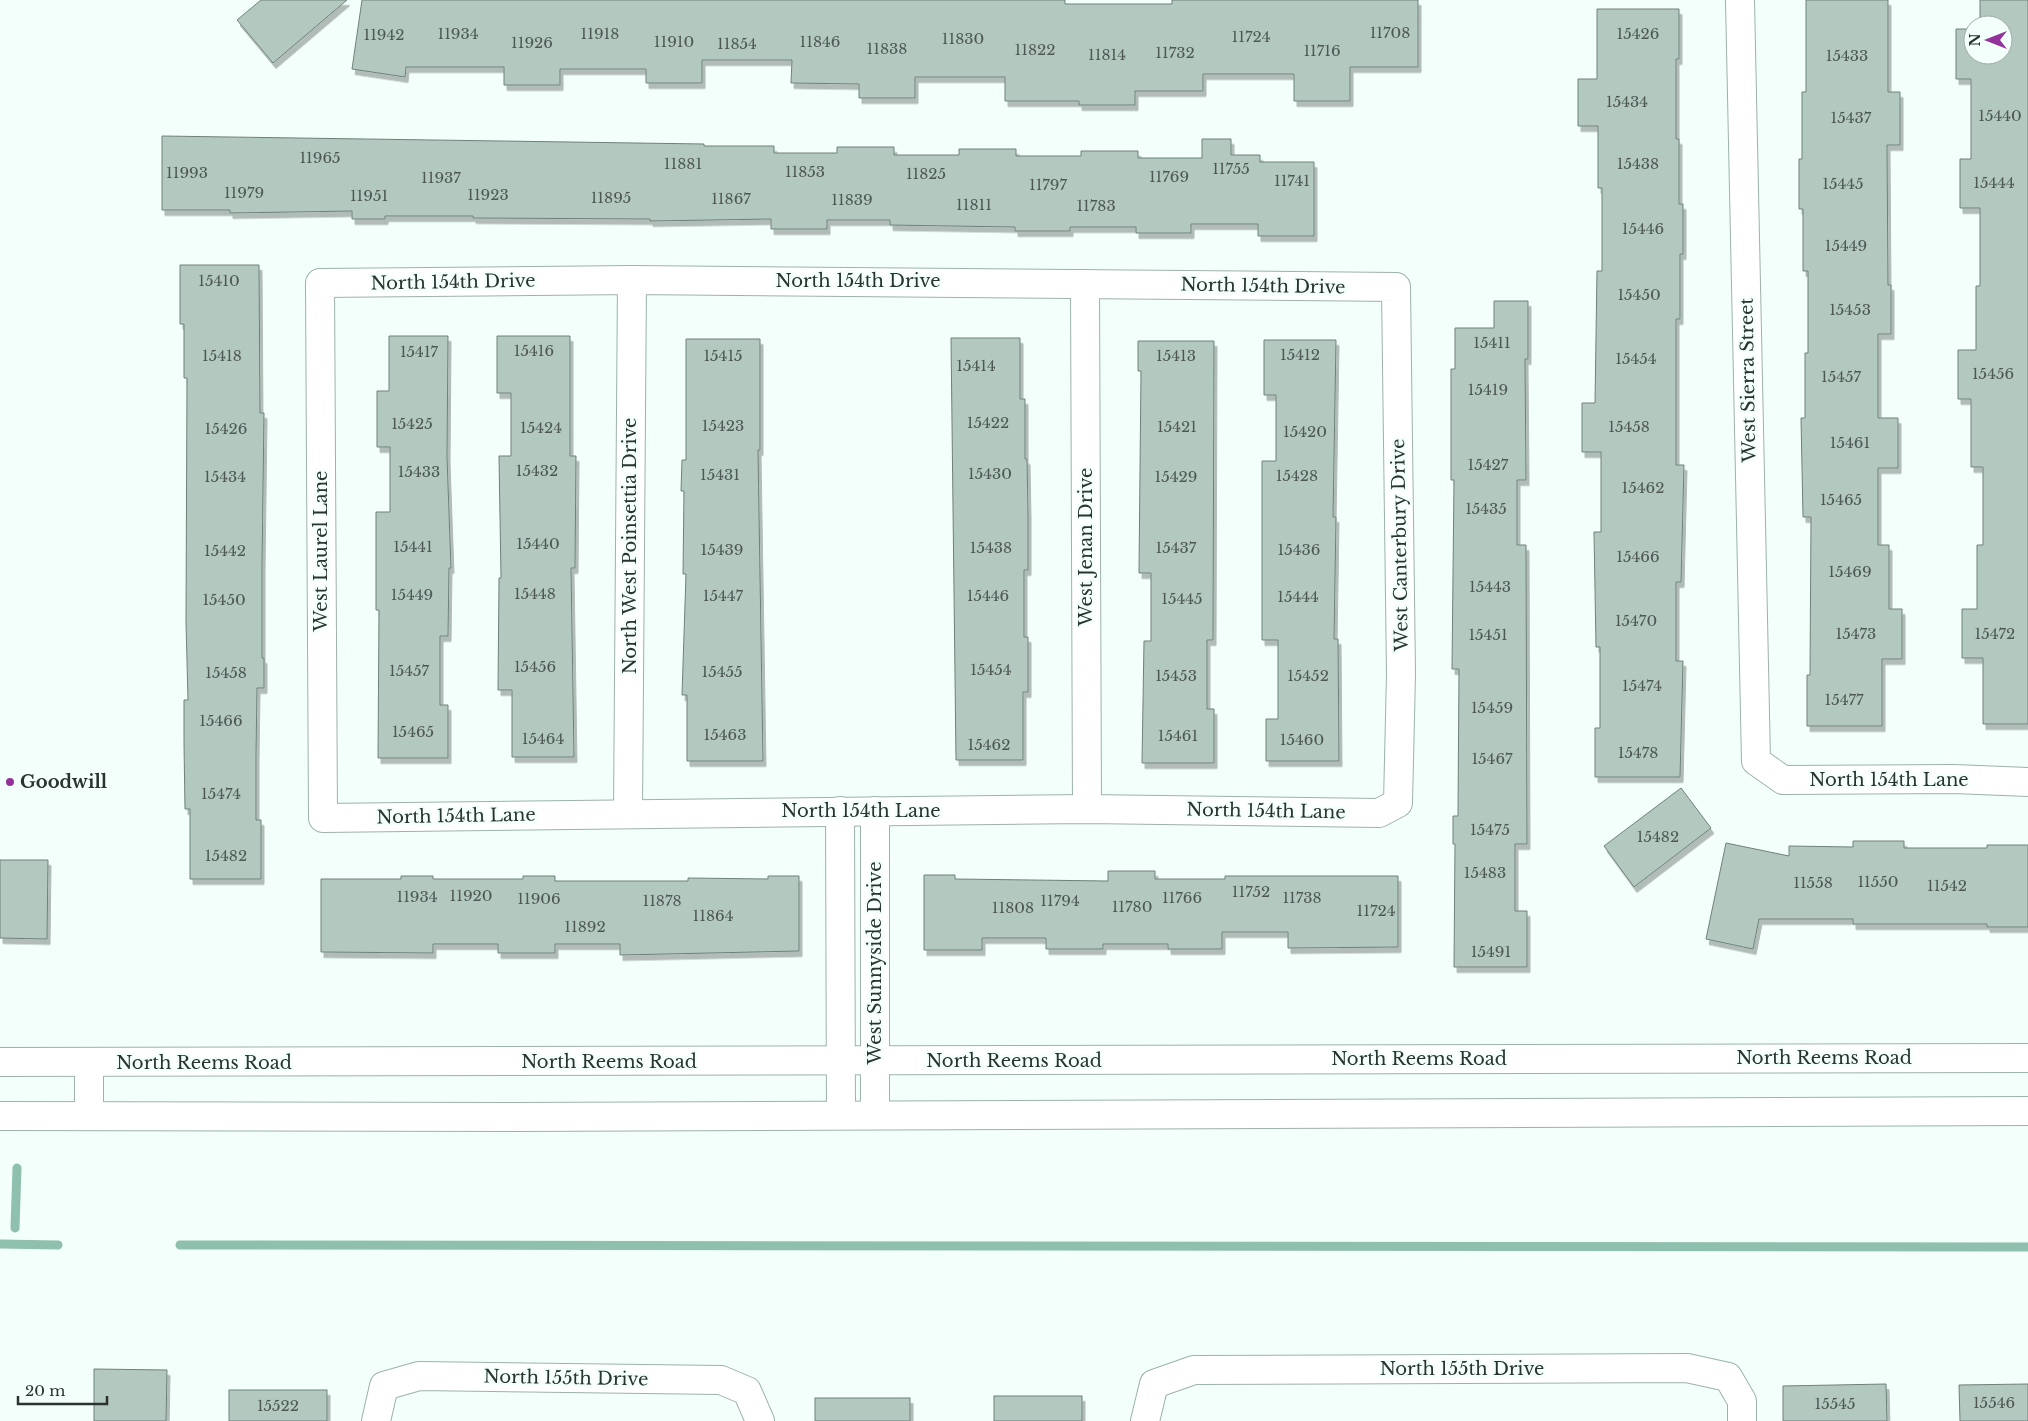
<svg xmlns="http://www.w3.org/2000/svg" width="2028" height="1421" font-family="'Libre Baskerville',serif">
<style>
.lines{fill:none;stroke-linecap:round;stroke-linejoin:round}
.stream{stroke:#8fbfad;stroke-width:9}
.building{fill:#b3c8bf;stroke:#6e817a;filter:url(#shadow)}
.minor-casing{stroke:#9db2a9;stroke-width:30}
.major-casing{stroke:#9db2a9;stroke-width:30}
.minor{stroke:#fff;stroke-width:28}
.major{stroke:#fff;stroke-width:28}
.poi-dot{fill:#93329a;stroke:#f2fffa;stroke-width:2}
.labels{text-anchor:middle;stroke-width:5;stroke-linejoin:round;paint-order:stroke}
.number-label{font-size:15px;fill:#4d5854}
.street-label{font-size:18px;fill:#2b3330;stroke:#f2fffa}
.poi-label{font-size:18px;font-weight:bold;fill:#2b3330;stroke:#f2fffa;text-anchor:start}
</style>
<defs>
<filter id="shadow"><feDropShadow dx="3" dy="5.5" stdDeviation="0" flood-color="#0004"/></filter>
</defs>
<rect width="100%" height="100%" fill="#f2fffa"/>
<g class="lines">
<g class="stream">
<polyline points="15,1228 17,1168"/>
<polyline points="0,1244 58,1245"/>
<polyline points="180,1245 2028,1247"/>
</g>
</g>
<g class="building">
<polygon points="261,0 347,0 273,63 237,20"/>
<polygon points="362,0 1065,0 1065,4 1172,4 1172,0 1418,0 1418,67 1350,67 1350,101 1294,101 1294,74 1203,74 1203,91 1135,91 1135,105 1079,105 1079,101 1005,101 1005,77 915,77 915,98 859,98 859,84 791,83 792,60 702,60 702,83 646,83 646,69 560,69 560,85 504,85 504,67 406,67 405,77 352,69"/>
<polygon points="1806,0 1888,0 1888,92 1900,92 1900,145 1887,145 1888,285 1891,285 1891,334 1878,334 1878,418 1898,418 1898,468 1878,468 1878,545 1889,545 1889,609 1902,609 1902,659 1882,659 1882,726 1807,726 1807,675 1810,675 1811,517 1803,517 1801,418 1805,418 1805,353 1808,353 1808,271 1803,271 1803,209 1799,209 1799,159 1802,159 1802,92 1806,92"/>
<polygon points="1980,0 2028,0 2028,724 1983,724 1983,658 1962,658 1962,609 1977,609 1977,545 1983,545 1983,467 1971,467 1971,399 1958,399 1958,350 1976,350 1976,286 1980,286 1980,208 1960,208 1960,159 1971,159 1971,79 1956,79 1956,29 1973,29 1973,55 2003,55 2003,25 1980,25"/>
<polygon points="1597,9 1679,9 1679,59 1676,59 1676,139 1679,139 1679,204 1683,204 1683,254 1680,254 1680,319 1676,319 1676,465 1684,465 1681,582 1676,582 1676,661 1683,661 1680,777 1595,777 1595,728 1600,728 1600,647 1596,647 1594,532 1601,532 1601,452 1582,452 1582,403 1595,403 1597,271 1602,271 1602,188 1598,188 1598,126 1578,126 1578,79 1597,79"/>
<polygon points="162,136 704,144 704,146 774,146 774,153 837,153 837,147 894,147 894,155 959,155 959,149 1016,149 1016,156 1081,156 1081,151 1138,151 1138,158 1202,158 1202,139 1231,139 1231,155 1260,155 1260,162 1314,162 1314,236 1258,236 1258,224 1191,224 1191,233 1136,233 1136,227 1070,227 1070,231 1015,231 1015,227 890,225 890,220 827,220 827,229 771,229 771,219 650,221 650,219 473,218 473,216 385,216 385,219 352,219 352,211 230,213 230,210 162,210"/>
<polygon points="180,265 259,265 260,413 264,413 262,566 262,658 264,658 264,688 257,688 256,755 256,820 261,820 261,879 190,879 190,809 185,809 184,743 184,700 188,700 186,622 187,378 184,378 184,324 180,324"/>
<polygon points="1494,301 1528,301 1528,359 1525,359 1526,480 1517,480 1517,545 1526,545 1527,844 1515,844 1515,911 1527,911 1527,967 1454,967 1455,844 1453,844 1453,816 1458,816 1459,669 1452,669 1454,480 1451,480 1451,369 1455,369 1455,328 1494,328"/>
<polygon points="389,336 448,336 447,457 451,568 449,568 448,636 440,636 440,705 448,705 448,758 378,758 379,610 376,610 376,512 390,512 390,447 377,447 377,391 389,391"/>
<polygon points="497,336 570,336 570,456 576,456 575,568 571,568 574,757 512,757 512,690 498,690 499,578 501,578 499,456 511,456 511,393 497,393"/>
<polygon points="951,338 1020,338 1020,399 1025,399 1025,459 1027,459 1028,513 1028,570 1024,570 1024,637 1028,637 1028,692 1023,692 1023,760 956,760"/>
<polygon points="686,339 760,339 760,450 758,450 763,761 687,761 687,695 682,695 686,574 683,574 684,491 681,491 682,460 686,460"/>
<polygon points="1264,340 1336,340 1333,517 1336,517 1334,639 1338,639 1339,761 1266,761 1266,719 1278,719 1278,640 1262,640 1262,461 1276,461 1276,395 1264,395"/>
<polygon points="1138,341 1214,341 1213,640 1207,640 1207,709 1214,709 1214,763 1142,763 1144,641 1151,641 1151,573 1139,573 1141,371 1138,371"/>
<polygon points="1681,788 1711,828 1634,887 1604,846"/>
<polygon points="1853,841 1904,841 1904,848 1987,848 1987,845 2028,845 2028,927 1987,927 1987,924 1853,924 1853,919 1759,919 1753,949 1706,939 1726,843 1789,856 1789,846 1853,847"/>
<polygon points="0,860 48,860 47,939 0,938"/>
<polygon points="1108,871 1155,871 1155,879 1225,879 1225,876 1398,876 1398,947 1288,948 1288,932 1222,932 1222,949 1168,949 1168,944 1103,944 1103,949 1046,949 1046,938 982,938 982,950 924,950 924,875 955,875 955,879 1108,881"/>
<polygon points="401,876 433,876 433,879 523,879 523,876 555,876 555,881 688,881 688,878 768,879 768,876 799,876 799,951 620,955 620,944 555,944 555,953 498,953 498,944 433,944 433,953 321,952 321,879 401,879"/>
<polygon points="94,1369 167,1370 166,1421 94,1421"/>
<polygon points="1886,1384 1887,1421 1783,1421 1783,1386"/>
<polygon points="2028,1384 2028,1421 1960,1421 1959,1385"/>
<rect x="229" y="1390" width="98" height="31"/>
<rect x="994" y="1396" width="88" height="25"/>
<rect x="815" y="1398" width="95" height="23"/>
</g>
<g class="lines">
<g class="minor-casing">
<g id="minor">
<polyline points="1740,0 1756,761 1783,780 1954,779 2028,782"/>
<polygon points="632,280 1396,287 1401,674 1398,803 1379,813 1087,809 323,818 320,283"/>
<polyline points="1085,284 1087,809"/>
<polyline points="840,811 841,1115"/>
<polyline points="875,811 875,1115"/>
<polyline points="628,813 632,280"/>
<polyline points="376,1421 384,1386 419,1376 721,1380 747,1391 760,1421"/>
<polyline points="1145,1421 1154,1384 1194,1370 1687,1368 1728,1377 1742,1401 1742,1421"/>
</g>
</g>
<g class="major-casing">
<g id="major">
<polyline points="0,1062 2028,1058"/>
<polyline points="89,1063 89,1116"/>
<polyline points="0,1116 514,1117 2028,1111"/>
</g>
</g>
<use href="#minor" class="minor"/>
<use href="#major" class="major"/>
</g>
<circle class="poi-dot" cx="10" cy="782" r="5"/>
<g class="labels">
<g class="number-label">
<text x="1390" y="38">11708</text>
<text x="458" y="39">11934</text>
<text x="600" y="39">11918</text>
<text x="1638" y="39">15426</text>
<text x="384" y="40">11942</text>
<text x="1251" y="42">11724</text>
<text x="963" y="44">11830</text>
<text x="674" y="47">11910</text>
<text x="820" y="47">11846</text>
<text x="532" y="48">11926</text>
<text x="737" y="49">11854</text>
<text x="887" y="54">11838</text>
<text x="1035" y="55">11822</text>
<text x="1322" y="56">11716</text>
<text x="1175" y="58">11732</text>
<text x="1107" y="60">11814</text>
<text x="1847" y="61">15433</text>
<text x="1627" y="107">15434</text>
<text x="2000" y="121">15440</text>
<text x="1851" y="123">15437</text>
<text x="320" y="163">11965</text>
<text x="683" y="169">11881</text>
<text x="1638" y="169">15438</text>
<text x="1231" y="174">11755</text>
<text x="805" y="177">11853</text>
<text x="187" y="178">11993</text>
<text x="926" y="179">11825</text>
<text x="1169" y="182">11769</text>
<text x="441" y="183">11937</text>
<text x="1292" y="186">11741</text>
<text x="1994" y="188">15444</text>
<text x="1843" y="189">15445</text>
<text x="1048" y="190">11797</text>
<text x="244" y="198">11979</text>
<text x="488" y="200">11923</text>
<text x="369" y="201">11951</text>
<text x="611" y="203">11895</text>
<text x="731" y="204">11867</text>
<text x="852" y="205">11839</text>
<text x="974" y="210">11811</text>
<text x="1096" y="211">11783</text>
<text x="1643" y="234">15446</text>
<text x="1846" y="251">15449</text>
<text x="219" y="286">15410</text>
<text x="1639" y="300">15450</text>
<text x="1850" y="315">15453</text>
<text x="1492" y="348">15411</text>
<text x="534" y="356">15416</text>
<text x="419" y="357">15417</text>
<text x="1300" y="360">15412</text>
<text x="222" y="361">15418</text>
<text x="723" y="361">15415</text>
<text x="1176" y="361">15413</text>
<text x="1636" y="364">15454</text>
<text x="976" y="371">15414</text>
<text x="1993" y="379">15456</text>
<text x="1841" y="382">15457</text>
<text x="1488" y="395">15419</text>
<text x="988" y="428">15422</text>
<text x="412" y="429">15425</text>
<text x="723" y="431">15423</text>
<text x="1177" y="432">15421</text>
<text x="1629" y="432">15458</text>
<text x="541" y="433">15424</text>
<text x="226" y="434">15426</text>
<text x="1305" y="437">15420</text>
<text x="1850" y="448">15461</text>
<text x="1488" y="470">15427</text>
<text x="537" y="476">15432</text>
<text x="419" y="477">15433</text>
<text x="990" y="479">15430</text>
<text x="720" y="480">15431</text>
<text x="1297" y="481">15428</text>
<text x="225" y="482">15434</text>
<text x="1176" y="482">15429</text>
<text x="1643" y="493">15462</text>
<text x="1841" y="505">15465</text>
<text x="1486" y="514">15435</text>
<text x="538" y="549">15440</text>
<text x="413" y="552">15441</text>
<text x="991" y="553">15438</text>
<text x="1176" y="553">15437</text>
<text x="722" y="555">15439</text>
<text x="1299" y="555">15436</text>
<text x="225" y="556">15442</text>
<text x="1638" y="562">15466</text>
<text x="1850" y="577">15469</text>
<text x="1490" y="592">15443</text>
<text x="535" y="599">15448</text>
<text x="412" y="600">15449</text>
<text x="723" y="601">15447</text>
<text x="988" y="601">15446</text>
<text x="1298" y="602">15444</text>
<text x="1182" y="604">15445</text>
<text x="224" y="605">15450</text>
<text x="1636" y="626">15470</text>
<text x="1856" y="639">15473</text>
<text x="1995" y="639">15472</text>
<text x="1488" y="640">15451</text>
<text x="535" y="672">15456</text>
<text x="991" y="675">15454</text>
<text x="409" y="676">15457</text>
<text x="722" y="677">15455</text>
<text x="226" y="678">15458</text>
<text x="1176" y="681">15453</text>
<text x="1308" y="681">15452</text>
<text x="1642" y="691">15474</text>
<text x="1844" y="705">15477</text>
<text x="1492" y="713">15459</text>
<text x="221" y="726">15466</text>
<text x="413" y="737">15465</text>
<text x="725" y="740">15463</text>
<text x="1178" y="741">15461</text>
<text x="543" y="744">15464</text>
<text x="1302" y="745">15460</text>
<text x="989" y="750">15462</text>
<text x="1638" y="758">15478</text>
<text x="1492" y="764">15467</text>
<text x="221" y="799">15474</text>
<text x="1490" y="835">15475</text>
<text x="1658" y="842">15482</text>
<text x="226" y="861">15482</text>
<text x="1485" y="878">15483</text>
<text x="1878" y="887">11550</text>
<text x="1813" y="888">11558</text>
<text x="1947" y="891">11542</text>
<text x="1251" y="897">11752</text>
<text x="471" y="901">11920</text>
<text x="417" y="902">11934</text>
<text x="1182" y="903">11766</text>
<text x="1302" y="903">11738</text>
<text x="539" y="904">11906</text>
<text x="662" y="906">11878</text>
<text x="1060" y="906">11794</text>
<text x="1132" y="912">11780</text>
<text x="1013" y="913">11808</text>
<text x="1376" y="916">11724</text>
<text x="713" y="921">11864</text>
<text x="585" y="932">11892</text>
<text x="1491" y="957">15491</text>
<text x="1994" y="1408">15546</text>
<text x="1835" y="1409">15545</text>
<text x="278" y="1411">15522</text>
</g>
<g class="street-label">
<text x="858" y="287">North 154th Drive</text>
<text transform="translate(453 282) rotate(-1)" y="6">North 154th Drive</text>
<text transform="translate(1263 286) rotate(1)" y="6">North 154th Drive</text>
<text transform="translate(1748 380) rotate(-91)" y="6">West Sierra Street</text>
<text transform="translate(1400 545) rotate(-91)" y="6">West Canterbury Drive</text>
<text transform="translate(630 546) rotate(-90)" y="6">North West Poinsettia Drive</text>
<text transform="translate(1086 547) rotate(-90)" y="6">West Jenan Drive</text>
<text transform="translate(321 551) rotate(-90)" y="6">West Laurel Lane</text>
<text x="1889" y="786">North 154th Lane</text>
<text x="861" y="817">North 154th Lane</text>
<text transform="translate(1266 811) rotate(1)" y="6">North 154th Lane</text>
<text transform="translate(456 816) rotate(-1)" y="6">North 154th Lane</text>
<text transform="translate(875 963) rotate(-90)" y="6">West Sunnyside Drive</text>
<text x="1824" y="1064">North Reems Road</text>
<text x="1419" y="1065">North Reems Road</text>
<text x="1014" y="1067">North Reems Road</text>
<text x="609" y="1068">North Reems Road</text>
<text x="204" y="1069">North Reems Road</text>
<text x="1462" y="1375">North 155th Drive</text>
<text transform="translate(566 1378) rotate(1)" y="6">North 155th Drive</text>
</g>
<g class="poi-label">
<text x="20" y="788">Goodwill</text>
</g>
</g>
<g transform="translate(1988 40) rotate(270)"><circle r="24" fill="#f2fffa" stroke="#a2ada9"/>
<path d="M0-4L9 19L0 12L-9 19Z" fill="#93329a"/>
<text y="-8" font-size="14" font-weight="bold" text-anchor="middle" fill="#2b3330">N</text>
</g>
<path d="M18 1396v8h89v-8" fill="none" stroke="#2b3330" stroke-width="2.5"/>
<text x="25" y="1396" font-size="15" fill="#2b3330" stroke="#f2fffa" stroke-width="4" paint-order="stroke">20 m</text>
</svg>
